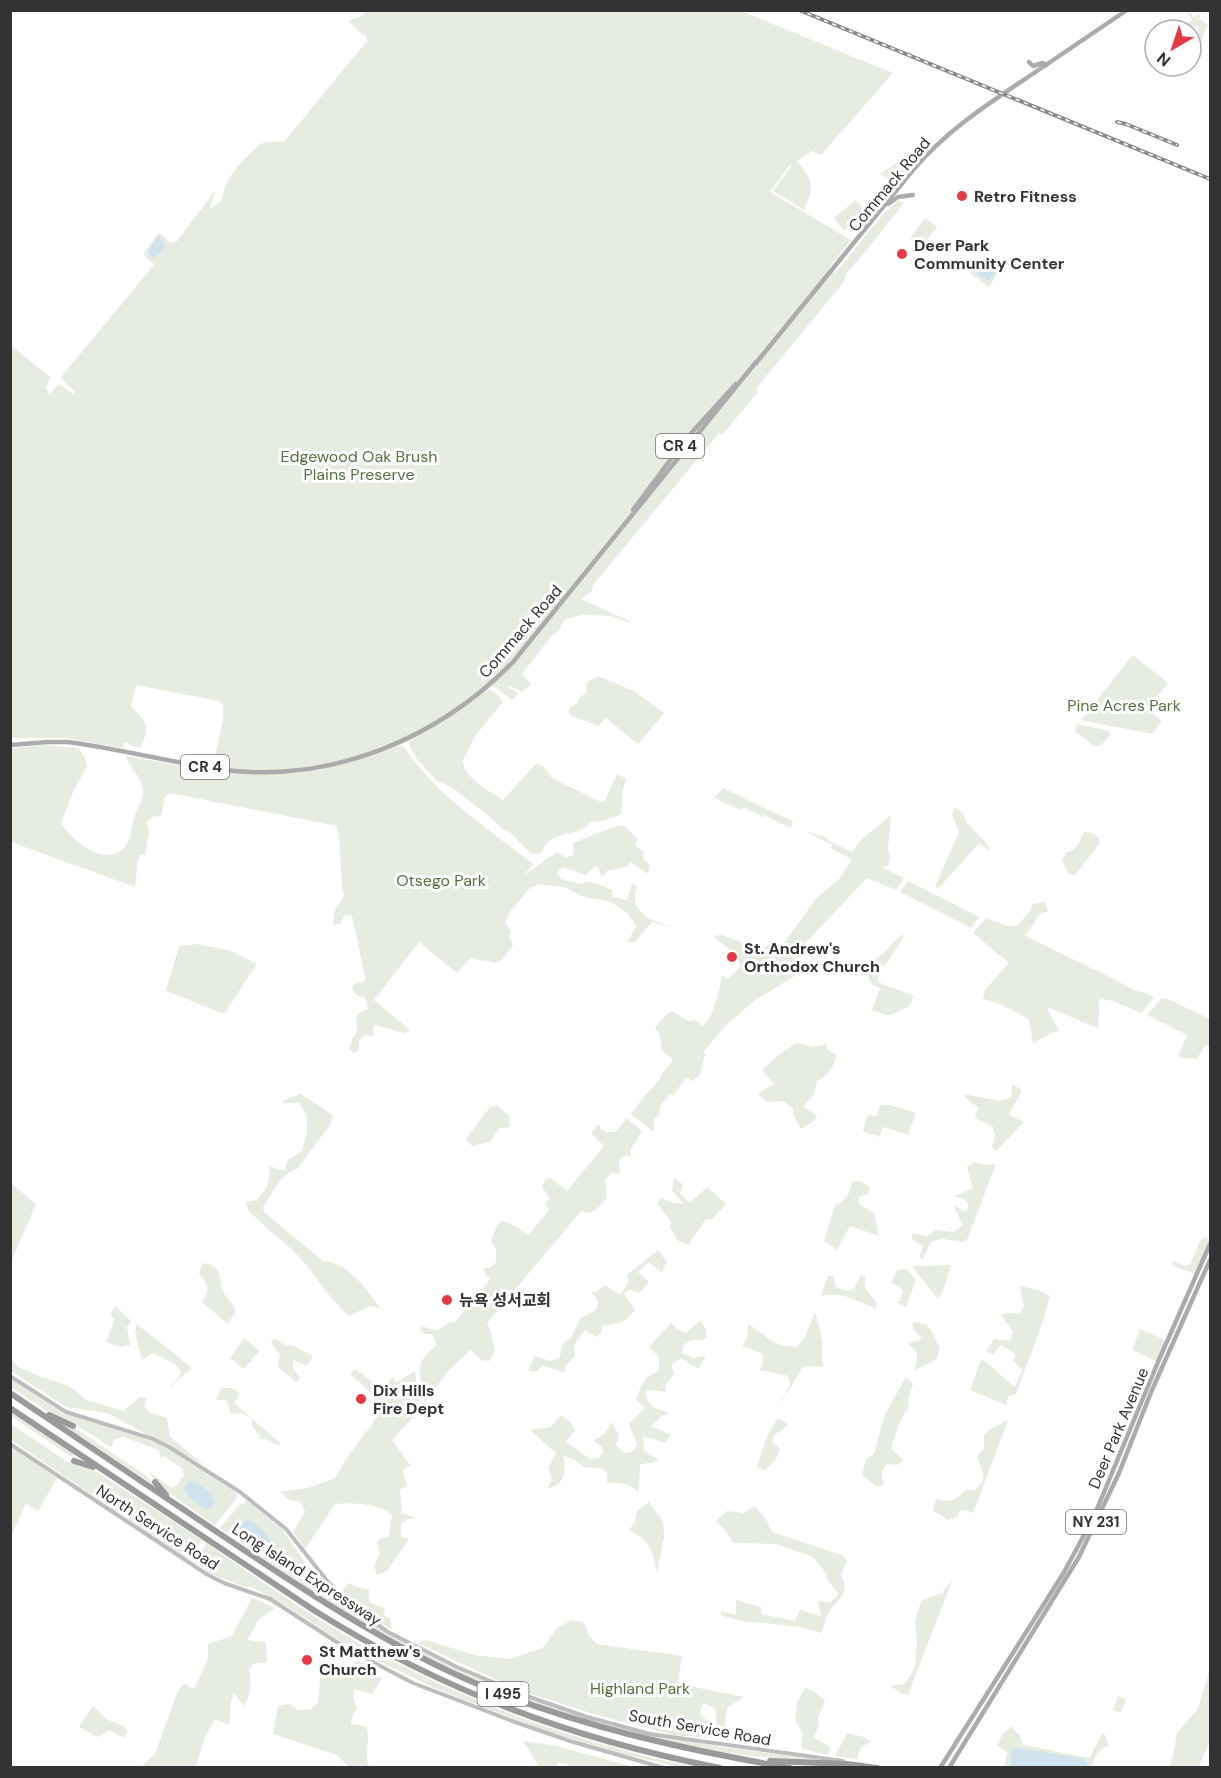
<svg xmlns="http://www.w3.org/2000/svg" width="1221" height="1778" font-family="'DM Sans','Noto Sans KR',sans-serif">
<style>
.green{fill:#e6ecdf}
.water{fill:#cfe2ee}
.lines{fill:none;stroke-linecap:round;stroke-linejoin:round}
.secondary{stroke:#bdbdbd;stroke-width:4}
.primary{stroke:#ababab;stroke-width:4.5}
.highway{stroke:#9a9a9a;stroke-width:6}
.rail-casing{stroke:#888;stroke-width:4}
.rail{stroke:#fff;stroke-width:1.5;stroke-dasharray:4.5;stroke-linecap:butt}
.poi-dot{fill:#e63946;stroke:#fff;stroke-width:2}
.labels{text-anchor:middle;stroke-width:6;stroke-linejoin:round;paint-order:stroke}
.shield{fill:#fff;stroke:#707070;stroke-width:1.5}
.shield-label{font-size:15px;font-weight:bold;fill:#333}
.street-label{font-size:16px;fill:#333;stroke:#fff}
.poi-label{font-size:16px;font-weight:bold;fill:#333;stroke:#fff;text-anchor:start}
.park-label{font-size:16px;fill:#56703f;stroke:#fff}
</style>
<rect width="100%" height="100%" fill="#fff"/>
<g class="green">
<path d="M366,11h375l152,62 -72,82 -9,-4 -15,10c16,22 18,23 7,49l-31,-19 19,-26 -4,2 -18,25 81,48 -22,28 6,5 49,-60 14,-12 6,2 -47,59c-7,5 -11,12 -14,21l-85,103 -2,3 2,3 -36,43 -3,-2 -126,152 -1,6 -11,8 46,21 5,4 -22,-8 -27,-1 -18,4c-4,5 -4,13 -12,15l-31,40 9,10 -9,8 -12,-6 -1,2 10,5 -7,7 -20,-15 -4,4 9,5 6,8 -28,34 -12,24c0,18 27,31 40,40l32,-35 2,-1 7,3 8,11 49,24 4,-1 12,-27 8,4 1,3 -3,7 -2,26 -17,7 -14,1c-13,19 -39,5 -48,30l-5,2 -7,-1 -16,-17 -13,-8 -13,-13 -34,-26 -18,-9 -20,-22 -8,-15 3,-3 -16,7 8,-2c30,48 85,84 130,119l-9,11 33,-23 8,5 7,-1 2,-3 -1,-10 43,-17 7,-1 15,14 -3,6 9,7 -1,7 7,6 -2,9 -17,-12 -5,5 -19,4 -2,4 -4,1 -3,-10 -4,1 -9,8 -23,-8 -5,6 4,6 18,5 8,-2 9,1 16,7 1,7 14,3 5,-17 5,4c-10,28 17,33 37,41l-22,-6 -17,20h-8l10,-16 -10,-13 -16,-11 -30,-6 -14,-8 -28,-4 -10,5 -20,24 -4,10 6,8 -2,6 4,8 -11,15 -7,3c-8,-3 -18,-2 -24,-6l-14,16 -38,-31 -45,58 37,31 -7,2 -29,-8 -2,4 1,7 -10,-1 -5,7v8l-5,3 -4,-4 2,-10 5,-7 -1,-13 1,-4 11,-6 -2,-11 -10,-3 -4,-6 2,-5 12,-3 -14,-65 -7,-1 -5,9 -7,1 2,-15 9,-14c-5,-23 -2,-47 -7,-70l-167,-33 -5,4 -4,19 -9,1 -6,5 3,10 -4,23h-4l-3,4 -3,28 -124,-45v-94l33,-3 34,3 6,8 3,10 -14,26 -12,31c10,18 46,46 64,24 7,-9 6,-20 9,-30 3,-8 10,-18 9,-26 -1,-13 -12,-22 -17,-33v-2l61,11 28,2 3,-7 -4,-1 9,-41v-16l-4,-3 -83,-16 -5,21c16,17 20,20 9,42l-16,-6 -1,6 -58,-10h-54l-1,-393 40,32 -4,11 4,6 9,-10 14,10 2,-3 -7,-5 -7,-9 93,-112 -11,-11 16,-21 12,10 6,-2 38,-50 -5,17 11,-6c5,-28 20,-39 39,-58l7,-2h17l83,-101 -1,-5 -8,-5 -9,-10 13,-5z"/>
<polygon points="1187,11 1191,13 1193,17 1201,14 1199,19 1208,24 1193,59 1191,58 1191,49 1199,31 1197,26 1189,30 1181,30 1192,20"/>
<polygon points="919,148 922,152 897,182 880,174"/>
<polygon points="856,200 867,213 844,231 834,218"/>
<polygon points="925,218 937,227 922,246 910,238"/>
<polygon points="985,256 1002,267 989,287 970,273"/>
<polygon points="1133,655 1168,683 1147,709 1162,721 1152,734 1081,720"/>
<polygon points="598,676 632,690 664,713 638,744 606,718 598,726 571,715 568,711 571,707 577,703 580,697 586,693 587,682"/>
<polygon points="1077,724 1109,731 1110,736 1100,746 1094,746 1075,731"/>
<polygon points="723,788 792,821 793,824 790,828 764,815 763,818 757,814 744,808 740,810 714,798"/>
<path d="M954,807c14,8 7,9 15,18 9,11 16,13 22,27l-12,-9 -41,46 -3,-2 24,-55 -7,-17z"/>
<path d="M891,815l-3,34 2,8 -2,9 -6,1 22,11 -8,12 -29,-12 -75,79 17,7 -5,10h-6l-43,26 -28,24 -23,27 1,4 -5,20 -7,6 -7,-3 -14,19 -1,-4 -11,13 -1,10 -5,3v13l-23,-18 14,-19h1l15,-17 -1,-2 13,-16 -11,-10 -3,-17 -4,-6 12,-13 5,-3 16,10 7,-1 8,6c13,-14 15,-33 19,-51l6,4 13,-13 -7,-13 -21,-17 9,-1 40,15 7,-6 5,3 6,-4h4l31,-43 25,-22 11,-17v-2l-21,-11 2,-3 -24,-12 1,-1 11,4 2,-1 9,7 21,10 8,-11z"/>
<path d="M1084,832l8,1 7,5 1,5 -25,32 -6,-1 -7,-13 4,-9c12,-1 13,-11 18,-20z"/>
<polygon points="908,881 979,917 971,928 900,892"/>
<path d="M1045,902l3,9 -8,3 -15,22 83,40 26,14 12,3 8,4 -13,16 -28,-12 -13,-2c-3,11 1,18 -3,29l-50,-21 5,12 8,12 -9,2 -18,10 -4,-24 -29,-15 -17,-5 2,-9 24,-27 -36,-30 13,-15 21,8h10l14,-16 1,-6z"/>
<polygon points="905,934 889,960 878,971 878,982 914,996 909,1006 891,1015 885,1015 872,1010 880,988 872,984 866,972 870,962 883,954 899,937"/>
<polygon points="198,944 231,951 257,964 224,1014 166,991 179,946"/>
<polygon points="1161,999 1168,999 1210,1019 1210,1047 1205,1045 1197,1059 1178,1057 1187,1035 1147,1015"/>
<path d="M797,1043l15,4 14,-3 1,5 10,7c-4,11 -9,20 -20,25l-3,13 -11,13 14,8 -3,6 -13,8 -7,-12 -1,-9 -10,-7 -16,1 -10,-8 17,-10 -12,-14 19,-17z"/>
<polygon points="1012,1084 1022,1090 1009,1115 1024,1122 996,1151 992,1147 995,1136 993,1127 975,1118 978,1107 969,1101 963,1094 1000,1101 1011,1097"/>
<path d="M301,1094c11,8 22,13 32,22l-3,9 -33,44c-16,4 -25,25 -34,38l1,5 60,50 5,-1 14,6 18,16 20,26 -11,-3 -21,10c-18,-14 -32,-40 -49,-58 -16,-17 -36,-31 -52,-48l-2,-8 11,-2c10,-12 14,-17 12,-34l12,4 4,-1 3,-9 14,-9 5,-18v-16l-7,-14h-18l2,-3z"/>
<polygon points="880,1105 891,1105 916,1113 908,1135 883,1127 879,1137 863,1131 868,1115 877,1116"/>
<polygon points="498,1106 510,1117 509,1127 499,1128 490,1142 472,1146 466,1139 490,1107"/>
<path d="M627,1118l15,13 -11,19v6h-8l-4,4 1,14 -9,-1 -6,7 2,17 -9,11 -8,5 -9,-2 -94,112 4,9 4,19 -6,10 -8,-1 -11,-10 -21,20 -24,32c-3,-8 -8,-36 -2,-43 3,-5 9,-9 13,-14l-1,-6 -3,-5h-8l-4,-5 2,-3 15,5 11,-8 7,-1 29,-34 6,-10 -5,-4 -2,-6h7l6,-6v-12l-5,-10 7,-16 5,-3 8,3 17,11 21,-25 -4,-7 5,-4 -8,-12 3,-8 5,-1 17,13 37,-45 -13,-13 8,-9 1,4 6,4h9z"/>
<path d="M974,1162l13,3 9,-1 -29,76 -4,2 -21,-3 -11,3 -9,18 -2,-4 3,-10 -11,-7v-6l15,3 9,-6 18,2 9,-7 -10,-20 13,7 3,-7c-4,-7 -7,-8 -16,-8l20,-9 -6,-21z"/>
<polygon points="674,1178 683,1184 680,1194 690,1203 707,1187 726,1204 712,1219 706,1219 688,1245 678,1241 670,1227 671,1222 657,1203 661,1198 674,1203 684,1204 672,1191"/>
<polygon points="860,1181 869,1186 869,1193 859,1197 859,1204 874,1213 879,1236 850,1226 837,1250 824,1241 836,1203 840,1204 848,1195 852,1182"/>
<polygon points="11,1183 36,1204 11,1262"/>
<polygon points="1204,1237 1210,1240 1210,1244 1197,1275 1172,1265 1173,1261 1186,1266 1188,1264 1190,1265 1200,1241"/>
<path d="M658,1250l9,12 -5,10 -13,-10 -11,10 11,10 -10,11 -9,-4 -6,5 11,16c-14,16 -13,12 -33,16l-1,8 -5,3 -11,-7c-7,9 -13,14 -10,26l-9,9 -2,8 -21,-8 -6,6h-9l7,-15 15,5 10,-3c1,-8 1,-16 10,-19l11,-21 15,-8 2,-8 -6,-10h4l9,-7 15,10 9,-13 -2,-7z"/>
<path d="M203,1263c21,4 15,13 20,28 2,6 8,11 12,16v5l-7,12 -26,-22c9,-14 6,-17 -3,-29z"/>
<polygon points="951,1265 942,1294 937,1298 912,1266"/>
<polygon points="902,1269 907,1270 916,1280 906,1307 895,1302 900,1301 903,1292 900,1287 891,1283 897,1270"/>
<path d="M861,1275l4,1v12l12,15 -1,6c-16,-7 -38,-20 -55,-12l7,-21h5l3,11 11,4 6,-1z"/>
<polygon points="1023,1286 1038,1290 1050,1296 1043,1321 1016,1394 1008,1397 1006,1405 970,1390 981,1360 986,1362 1014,1387 1017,1383 1022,1370 1014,1361 1015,1354 1001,1345 993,1354 986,1352 994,1339 1010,1341 1013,1332 1001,1315 1007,1313 1020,1314 1024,1306 1020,1287"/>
<polygon points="115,1306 131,1321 127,1327 130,1345 120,1347 106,1342 115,1319 110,1315"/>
<path d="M815,1312c3,10 6,20 7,30 1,11 -2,13 2,25l-17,-1 -4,1 -25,41 12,-23 -2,-9 -29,-6 4,-7v-9l-21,-9 5,-6 1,-15c20,12 23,22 49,23l8,-10z"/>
<path d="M701,1320l5,10v7l-4,4c-8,-3 -13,0 -19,5l-1,7 11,5 13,-2 -8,13 -17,-11 -10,7 3,9 -9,12 1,6 -18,-2 -3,2c3,15 11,17 24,20l-7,4 -11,10 20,9 -6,8 -21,-7 -1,6 1,9 15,9 -8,3 -11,1 -1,28c-11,-9 -18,-10 -32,-9v-11l-7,-4 -16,-1 -9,-7 -11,-4c1,18 3,25 -16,33l4,-12 -4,-8 8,-16 -26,-23 20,-3 11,-12 9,7 5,8 -9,12 24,17 8,-1 5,-5 -1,-6 -9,-7c9,-3 16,-9 18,-18l8,12 -3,11 8,8c8,0 11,-2 13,-9l-8,-20 16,-16 -9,-9c3,-6 5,-14 9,-19 8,-11 16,-1 14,-23l-10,-10 22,-24 6,6 9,4z"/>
<path d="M912,1322l13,2 6,6 9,18 -4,12 -21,10c2,-13 6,-17 -7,-26l14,-6 -8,-8z"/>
<polygon points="137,1324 192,1368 171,1386 171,1384 179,1378 181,1372 175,1364 153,1353 142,1360 135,1332"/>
<polygon points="1140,1329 1168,1341 1158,1362 1132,1350"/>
<polygon points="244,1338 259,1351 244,1369 230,1358"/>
<polygon points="274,1338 286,1345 294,1346 313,1356 307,1366 293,1360 293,1368 300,1378 296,1382 278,1367 280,1355 271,1342"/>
<polygon points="10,1358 18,1367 44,1378 69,1386 86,1400 123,1411 140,1397 146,1398 144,1407 151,1413 167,1418 170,1437 206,1466 107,1413 66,1407 11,1371"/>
<path d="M355,1369l26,19 4,-1 8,-11 2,7 20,-12 5,39 -28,30 18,25 -8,6 5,14 -7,5 2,23 15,5 -9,1 -7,5v13l8,2 -22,32 -10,4 -3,-9 6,-12 -3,-12 3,-3 9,-3 3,-21c-14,-12 -38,-12 -57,-11l-30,45 -12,-17 12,-20 -4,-10 -12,-2 -9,-8 28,-4 27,-10 11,-19 27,-36 11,-19 -34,-30z"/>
<path d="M906,1377l7,7 -5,14 1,8 -9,15 -8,23v5l12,12 -7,4 -10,-1c-6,7 -6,11 -3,20l-6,3 -16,-12 4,-16 8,-5 11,-40z"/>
<polygon points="10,1378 62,1413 160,1444 235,1492 237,1496 236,1499 215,1525 166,1491 150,1474 152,1472 152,1474 172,1488 174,1486 176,1487 185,1474 182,1472 183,1469 164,1456 162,1458 160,1456 159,1450 124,1437 114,1440 111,1447 70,1421 47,1411 11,1387"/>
<polygon points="221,1388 231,1388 240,1393 234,1403 281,1444 277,1445 266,1439 259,1439 260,1436 252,1426 252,1419 242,1413 230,1414 229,1406 226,1400 216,1400"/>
<polygon points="10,1412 74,1454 73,1456 82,1461 73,1458 11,1416"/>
<path d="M778,1418l10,6 -7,7 -7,4 -2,7 8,7 -4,10 -11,11 -8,-2c5,-18 10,-35 21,-50z"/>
<path d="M1008,1420l-35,93 -5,-2 -8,-1 -3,7 -9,3 -15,-9 3,-12c14,4 20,2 29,-9h10l8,-9v-9l-6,-15 7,-9v-13l6,-6z"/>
<polygon points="59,1422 72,1426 145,1475 154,1483 154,1485"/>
<polygon points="11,1424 66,1461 97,1472 202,1540 189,1557 185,1558 11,1440"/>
<polygon points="11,1447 57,1478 38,1511 26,1504 11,1536"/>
<path d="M246,1500l36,29 29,42 14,15 28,25 33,22 62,32 73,31 79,27 31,8 91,16 93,12 2,2c-149,-6 -299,-51 -429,-124 -59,-32 -113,-71 -168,-109l20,-24h3z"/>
<path d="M649,1502l14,19 1,15 -7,38c-5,-25 -4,-31 -28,-44l6,-8 2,-11z"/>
<path d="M755,1506l12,15 5,11 69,23 6,5 -6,14c10,22 -4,24 -13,40 -3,6 -4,13 -7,19l-20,-6 -60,-6 -21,-6 2,-4 14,4v-15l25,7v7l34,7 5,-11 21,6 -3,-16 12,3 9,-9 -12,-15 -1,-6 -13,-16 -37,-13 -43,-1 -7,-12 -10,-10 11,-10 17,2z"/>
<path d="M207,1543c52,37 107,75 163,107 12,7 25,12 37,18 91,46 187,78 287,99h-17l-58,-14 -73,-22 -107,-41 -57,-27 -40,-21 -64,-41 -25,-13 -14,-3 -28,-11 -17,-12z"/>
<polygon points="953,1578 908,1695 900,1693 891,1686 905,1684 915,1667 917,1642 915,1624 917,1613 922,1600 942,1593"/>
<polygon points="348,1583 360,1588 369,1589 369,1602 385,1608 384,1616 390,1618 392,1630 359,1609 341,1593"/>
<path d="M252,1598l23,10 -16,11 -12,21 19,2 1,20 -14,2 -4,6c3,13 2,24 -5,36l-10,-13 -3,9 -2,23 -14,-6 -11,20 -8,28h-53l2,-4 10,-9 23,-63 6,-7 10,5 14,-30v-15l24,-8z"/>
<path d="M571,1620l13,2 5,14 8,8 85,12 -4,25 6,4 60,12 -16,10 -3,12 1,14 -9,-7 -2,-18 -12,-5 -3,10c8,8 13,19 21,26l-47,-4 -84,-22 -74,-24 -98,-46 8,-3 49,15 36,4 33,-12 12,-18z"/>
<path d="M322,1659c14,13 20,13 35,2l9,3 16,15 -10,15 -18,-5 -1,9 4,11 -4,5 -2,10 16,3c3,14 -3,29 2,40h-20l-12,-12 -64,-21 5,-28 12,-2 8,6 13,-1 7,-6z"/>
<polygon points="1210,1668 1210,1740 1199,1767 1169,1767 1173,1756 1177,1733 1198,1709"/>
<polygon points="805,1688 812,1690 825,1701 818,1717 819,1726 814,1737 830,1747 828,1755 817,1753 801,1748 803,1734 795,1720 797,1702"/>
<polygon points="1118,1696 1126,1699 1121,1713 1113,1710"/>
<polygon points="93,1706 106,1719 123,1726 128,1730 124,1738 109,1730 98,1737 79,1727"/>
<polygon points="1011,1726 1019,1735 1023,1745 1089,1758 1102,1735 1104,1733 1109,1746 1102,1748 1095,1757 1092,1767 1086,1767 1087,1764 1011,1751 1010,1767 1004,1768 1007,1752 997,1745 1002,1735"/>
<polygon points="847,1733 864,1737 871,1742 861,1747 857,1759 835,1756"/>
<polygon points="523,1741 552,1745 634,1767 570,1767 568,1764 558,1762 556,1767 536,1767 538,1765"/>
</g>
<g class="water">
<polygon points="158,236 165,245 162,251 155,257 150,256 148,251"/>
<polygon points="985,263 992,267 996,272 989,280 987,280 979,276 977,269 980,264"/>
<path d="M188,1481c12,2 24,10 27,21l-4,6c-9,2 -23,-10 -27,-19z"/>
<path d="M249,1520c13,6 22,20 29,32l-5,2 -34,-21v-5l2,-4z"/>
<polygon points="1015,1748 1069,1756 1085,1761 1087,1764 1086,1768 1010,1767 1011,1751"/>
</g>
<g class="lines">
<g class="secondary">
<polyline points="10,1376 66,1412 153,1439 169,1447 240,1492 286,1529 328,1582 352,1607 388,1632 459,1668 524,1695 587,1717 650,1734 843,1761"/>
<polyline points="10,1444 208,1575 224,1583 270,1599 346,1648 413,1683 512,1721 570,1741 664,1768"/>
</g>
<g class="primary">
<polyline points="1029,62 1033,66 1043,63 1046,65"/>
<polyline points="888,204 898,197 913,195"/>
<path d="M756,363l157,-193c33,-39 76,-67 118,-95 32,-22 64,-43 96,-65"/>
<polyline points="633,510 685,440 736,384"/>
<path d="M10,745l38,-3h20c53,7 105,21 157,28 108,13 214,-32 288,-108l243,-300"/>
<polyline points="940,1768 1063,1574 1082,1539 1097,1509 1158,1362 1210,1244"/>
<polyline points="949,1768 1079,1557 1119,1473 1152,1390 1210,1260"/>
</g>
<g class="highway">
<path d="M10,1393c73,49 146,98 219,147 79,53 158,105 246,143 101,43 207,66 315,85"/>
<path d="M10,1408l305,203c128,80 257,128 405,157"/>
<polyline points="49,1415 73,1426"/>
<polyline points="74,1461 93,1467"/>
<polyline points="155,1482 166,1495"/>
<polyline points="770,1761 847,1764 877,1768"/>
</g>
<g class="rail-casing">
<g id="rail">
<polyline points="799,10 1210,179"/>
<polyline points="1117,122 1126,124 1177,145"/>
</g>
</g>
<use href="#rail" class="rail"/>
</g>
<g class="poi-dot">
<circle cx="962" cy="196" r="6"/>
<circle cx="902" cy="254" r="6"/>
<circle cx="732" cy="957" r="6"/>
<circle cx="447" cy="1300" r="6"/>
<circle cx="361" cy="1399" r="6"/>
<circle cx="307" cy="1660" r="6"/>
</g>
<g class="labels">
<g class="shield">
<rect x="656" y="434" width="48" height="24" rx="4.5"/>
<rect x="181" y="755" width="48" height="24" rx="4.5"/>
<rect x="1066" y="1510" width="60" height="24" rx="4.5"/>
<rect x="477.5" y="1682" width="51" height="24" rx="4.5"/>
</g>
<g class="shield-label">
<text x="680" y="451">CR 4</text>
<text x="205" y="772">CR 4</text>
<text x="1096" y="1527">NY 231</text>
<text x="503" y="1699">I 495</text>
</g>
<g class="street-label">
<text transform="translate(889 184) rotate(-50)" y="6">Commack Road</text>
<text transform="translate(520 631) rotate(-49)" y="6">Commack Road</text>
<text transform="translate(1118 1428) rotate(-67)" y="6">Deer Park Avenue</text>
<text transform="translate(158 1527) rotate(33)" y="6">North Service Road</text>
<text transform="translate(307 1574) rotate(33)" y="6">Long Island Expressway</text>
<text transform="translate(700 1727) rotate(10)" y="6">South Service Road</text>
</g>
<g class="poi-label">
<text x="974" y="202">Retro Fitness</text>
<text x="914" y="251">Deer Park<tspan x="914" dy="18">Community Center</tspan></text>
<text x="744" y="954">St. Andrew's<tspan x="744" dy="18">Orthodox Church</tspan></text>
<text x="459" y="1306">뉴욕 성서교회</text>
<text x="373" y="1396">Dix Hills<tspan x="373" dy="18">Fire Dept</tspan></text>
<text x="319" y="1657">St Matthew's<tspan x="319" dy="18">Church</tspan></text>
</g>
<g class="park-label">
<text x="359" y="462">Edgewood Oak Brush<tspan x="359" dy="18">Plains Preserve</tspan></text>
<text x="1124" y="711">Pine Acres Park</text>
<text x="441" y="886">Otsego Park</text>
<text x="640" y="1694">Highland Park</text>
</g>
</g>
<rect width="1221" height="1778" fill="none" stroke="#333333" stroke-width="24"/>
<g transform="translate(1173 48) rotate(219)"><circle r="28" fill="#ffffff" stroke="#adadad" stroke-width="1.5"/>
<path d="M0-4.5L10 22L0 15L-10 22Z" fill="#e63946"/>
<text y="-9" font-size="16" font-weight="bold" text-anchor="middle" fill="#333333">N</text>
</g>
</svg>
